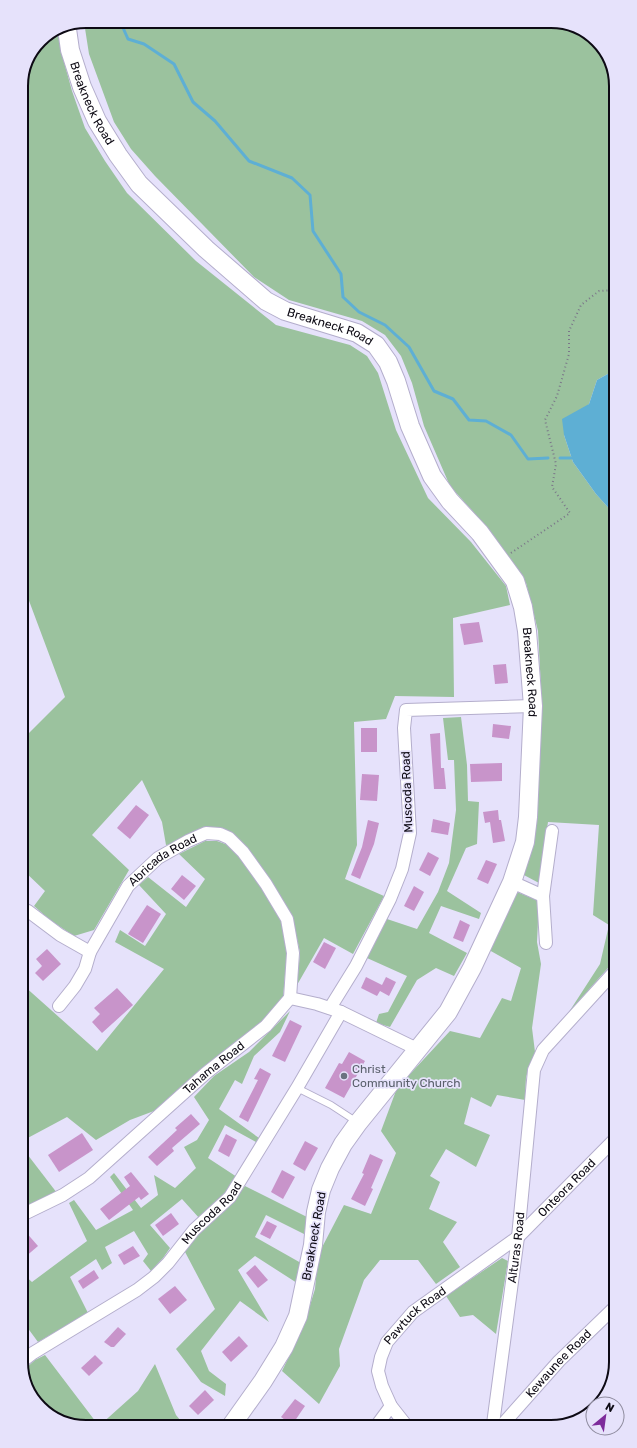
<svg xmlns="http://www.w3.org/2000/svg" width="637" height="1448" font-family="Rubik,sans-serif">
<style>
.green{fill:#9bc29e}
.water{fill:#5eafd4}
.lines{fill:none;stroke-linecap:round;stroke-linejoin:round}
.stream{stroke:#5eafd4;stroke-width:3}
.building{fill:#c894ca}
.lane-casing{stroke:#b4aecc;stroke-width:8}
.street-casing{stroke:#b4aecc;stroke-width:14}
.secondary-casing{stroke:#b4aecc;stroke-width:20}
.path{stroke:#7b7789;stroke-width:2;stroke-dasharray:1 3;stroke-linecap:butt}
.lane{stroke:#fff;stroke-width:6}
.street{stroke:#fff;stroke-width:12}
.secondary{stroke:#fff;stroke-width:18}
.worship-dot{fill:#6b7280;stroke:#e6e2fb;stroke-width:1.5}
.labels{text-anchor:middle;stroke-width:3.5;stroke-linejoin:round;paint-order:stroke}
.street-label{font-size:12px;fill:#0d0a14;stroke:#e6e2fb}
.worship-label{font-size:12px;fill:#5b616d;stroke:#e6e2fb;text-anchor:start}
.rim{fill:none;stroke:#0d0a14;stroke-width:2}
</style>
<rect width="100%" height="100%" fill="#e6e2fb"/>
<g class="green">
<polygon points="86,21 555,21 591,35 612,65 613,371 597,380 589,404 564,435 573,462 596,494 614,514 615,960 569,1012 600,964 609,925 593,915 599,825 548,822 539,883 522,874 535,818 542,707 538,631 526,583 486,526 450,486 424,426 412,383 401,356 385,335 362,321 289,300 254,277 155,176 131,149 114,122 89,54 84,22"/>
<polygon points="59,32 61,51 72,91 85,128 105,161 127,193 196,261 276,325 350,345 367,356 378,373 396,430 428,498 471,542 506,586 510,605 453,618 454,697 395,696 386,719 354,722 357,845 345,879 384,896 353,954 324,938 297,985 300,953 292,915 252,854 233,833 222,829 173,844 166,845 162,822 142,780 92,835 129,870 94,930 74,936 50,920 34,906 45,891 23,870 23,739 65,697 22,582 21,82 40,40"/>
<polygon points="461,717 467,765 468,801 479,802 477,844 466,848 447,891 481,913 479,919 441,906 429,933 467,953 454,976 436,968 417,980 390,1027 376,1023 379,1014 388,1012 407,976 367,958 387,919 417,929 438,892 449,863 456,810 454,760 448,760 443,718"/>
<polygon points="205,841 217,841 228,845 245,861 282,920 287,950 283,999 261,1023 201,1069 154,1111 130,1120 96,1140 67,1117 24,1140 23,985 97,1051 164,969 115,942 120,930 145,946 166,914 139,885 148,877 186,907 205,879 179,854"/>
<polygon points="517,892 539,901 537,942 541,964 532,1028 535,1052 526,1077 525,1100 497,1095 491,1107 471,1097 464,1124 490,1135 476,1167 446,1149 430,1176 440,1182 429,1209 457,1222 443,1242 460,1267 436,1284 418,1260 380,1260 364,1280 339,1349 340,1366 319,1404 282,1371 303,1328 315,1289 318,1255 344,1205 371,1214 396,1153 381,1131 397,1088 450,1031 480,1038 502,998 511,1001 521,968 489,950"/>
<polygon points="290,1011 280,1032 254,1056 242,1084 235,1080 219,1109 259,1138 256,1142 225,1125 208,1158 237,1177 227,1193 200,1219 182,1199 150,1225 170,1248 163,1258 151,1271 143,1261 148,1254 134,1231 105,1247 112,1263 102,1270 96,1259 70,1277 88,1313 38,1342 24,1323 24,1275 32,1282 87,1241 69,1203 74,1200 96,1230 133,1210 110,1177 114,1173 141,1208 158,1195 154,1175 175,1188 196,1168 184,1147 197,1140 209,1120 194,1097 214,1076 249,1052"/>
<polygon points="24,1150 57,1193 24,1208"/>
<polygon points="245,1186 307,1217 304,1234 266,1215 255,1237 301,1263 297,1283 255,1256 238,1270 269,1322 240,1301 201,1351 209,1371 226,1384 225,1396 201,1382 176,1349 215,1309 184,1250 195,1237 229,1206"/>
<polygon points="502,1258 508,1261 496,1334 473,1315 460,1317 446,1296"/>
<polygon points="45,1355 99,1426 138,1391 155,1364 176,1415 185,1426 82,1427 62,1419 61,1417 31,1392 25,1383 24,1370 35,1360"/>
</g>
<polygon class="water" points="613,371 614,514 596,494 573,462 564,435 562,419 589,404 597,380"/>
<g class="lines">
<g class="stream">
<polyline points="120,21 128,39 144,44 174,64 193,102 215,121 249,161 292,178 310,195 313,231 341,274 343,297 359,312 385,325 409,347 434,391 453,399 469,420 486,421 511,435 528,459 548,458"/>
<polyline points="560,458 571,458"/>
</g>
</g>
<g class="building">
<polygon points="479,622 483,642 464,645 460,624"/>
<polygon points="506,664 508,683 495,684 493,665"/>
<polygon points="493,724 511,726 509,739 492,737"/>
<rect x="361" y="728" width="16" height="24"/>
<polygon points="440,733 441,768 444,768 446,789 434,789 430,734"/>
<polygon points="502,763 502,781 471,782 470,764"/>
<polygon points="362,774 379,775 377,801 360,800"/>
<polygon points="136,805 149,815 130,839 117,828"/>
<polygon points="498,810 499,820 501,820 505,841 493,843 490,822 485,823 483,812"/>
<polygon points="433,819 450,823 448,835 431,832"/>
<polygon points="368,820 379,823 374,844 360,879 351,875 362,847"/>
<polygon points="428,852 439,858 430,876 419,870"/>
<polygon points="486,860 497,864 488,884 477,879"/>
<polygon points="182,875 196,886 184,900 171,889"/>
<polygon points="414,886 424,892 414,911 404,906"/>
<polygon points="147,905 161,914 143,943 128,934"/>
<polygon points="460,920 470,925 463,942 453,938"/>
<polygon points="324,942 336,948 325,969 313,962"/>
<polygon points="47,949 61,964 43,981 35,973 42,966 36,959"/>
<polygon points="366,977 382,985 386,977 396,982 389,996 380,991 377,996 361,988"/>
<polygon points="117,988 133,1005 102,1033 92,1022 100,1014 94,1008"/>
<polygon points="290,1020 302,1026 285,1062 272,1056"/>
<polygon points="349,1052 365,1061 344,1098 325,1088 339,1063 342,1064"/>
<polygon points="260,1068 271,1074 248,1122 239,1117 258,1080 254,1079"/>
<polygon points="191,1114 200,1124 172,1148 174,1151 157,1166 148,1157 177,1130 175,1128"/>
<polygon points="82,1133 93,1150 59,1172 48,1155"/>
<polygon points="226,1134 237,1140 229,1157 218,1151"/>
<polygon points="305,1141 318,1148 305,1171 293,1164"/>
<polygon points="370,1154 383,1160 371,1188 373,1189 365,1206 351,1199 364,1174 362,1173"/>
<polygon points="282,1170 295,1177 283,1199 271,1192"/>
<polygon points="131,1172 149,1194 141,1200 139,1197 109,1220 100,1209 130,1186 124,1177"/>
<polygon points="171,1213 179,1224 163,1236 155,1225"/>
<polygon points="267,1221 277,1226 270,1239 260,1234"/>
<polygon points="24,1230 38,1246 24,1258"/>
<polygon points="133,1246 140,1256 124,1265 118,1255"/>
<polygon points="255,1265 268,1280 258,1288 246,1273"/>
<polygon points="94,1270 99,1278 83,1289 78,1281"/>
<polygon points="175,1286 187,1300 170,1314 158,1299"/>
<polygon points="118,1327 126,1334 114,1347 111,1347 104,1342"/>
<polygon points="239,1336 248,1346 231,1362 222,1352"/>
<polygon points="95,1355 103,1363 89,1376 81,1368"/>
<polygon points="205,1390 214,1400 198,1415 189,1406"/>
<polygon points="295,1399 305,1406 292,1425 281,1417"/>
</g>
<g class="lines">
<g class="lane-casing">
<polyline id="lane" points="297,1088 331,1105 357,1122"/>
</g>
<g class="street-casing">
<g id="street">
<polyline points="512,882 543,896"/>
<polyline points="23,909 28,911 60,935 90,952"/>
<polyline points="546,943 543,896 552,831"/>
<path id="s1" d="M59,1006l16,-20 10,-17 5,-17 38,-66 30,-28 30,-17 18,-8 14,1 9,4 14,14 23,32 21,35 6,34 -3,45"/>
<polyline points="330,1008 356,966 390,899 402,869 410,833 404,728 406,710 533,706"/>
<path id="s2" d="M24,1214l39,-19 26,-17 117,-105 60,-47 24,-28 27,6 24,8 76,37"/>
<path id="s3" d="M24,1360l9,-7 104,-63 17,-13 14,-14 26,-33 36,-33 67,-109 44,-76"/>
<path id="s4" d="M493,1424l25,-187 16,-167 9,-20 72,-79"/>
<path id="s5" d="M503,1424l56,-63 57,-55"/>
<polyline points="377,1425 391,1406"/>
<path id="s6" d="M406,1425l-15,-19 -9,-20 -4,-15 3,-14 6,-15 26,-30 105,-75 97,-98"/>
</g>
</g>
<g class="secondary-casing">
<g id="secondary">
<path id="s7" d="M67,29l3,21 12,37 15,34 21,34 21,29 67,65 60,52 19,10 72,22 19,12 12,17 8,19 14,45 22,50 18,25 30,32 35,48 8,26 4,24 6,75 -5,111 -3,25 -13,40 -40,86 -24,44 -90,111 -15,21 -13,24 -9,22 -5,22 -3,33 -15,71 -14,31 -21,34 -32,45"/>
</g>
</g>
<polyline class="path" points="511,553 570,513 552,487 556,464 545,420 557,396 569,354 569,331 581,305 599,291 613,290"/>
<use href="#lane" class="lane"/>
<use href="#street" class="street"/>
<use href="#secondary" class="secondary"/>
</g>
<circle class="worship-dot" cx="344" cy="1076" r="4"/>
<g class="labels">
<g class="street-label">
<text dy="4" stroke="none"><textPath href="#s7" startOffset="79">Breakneck Road</textPath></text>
<text dy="4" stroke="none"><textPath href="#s7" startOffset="415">Breakneck Road</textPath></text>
<text dy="4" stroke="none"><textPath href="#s7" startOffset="835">Breakneck Road</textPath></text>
<text transform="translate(407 792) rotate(-92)" y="4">Muscoda Road</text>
<text dy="4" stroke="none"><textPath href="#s1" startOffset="183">Abricada Road</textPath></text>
<text dy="4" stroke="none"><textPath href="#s2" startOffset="241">Tahama Road</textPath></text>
<text dy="4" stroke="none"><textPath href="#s6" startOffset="330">Onteora Road</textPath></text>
<text dy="4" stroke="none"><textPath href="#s3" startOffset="241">Muscoda Road</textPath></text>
<text transform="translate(314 1236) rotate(-80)" y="4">Breakneck Road</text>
<text dy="4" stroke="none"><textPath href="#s4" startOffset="178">Alturas Road</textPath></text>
<text dy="4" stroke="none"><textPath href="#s6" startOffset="131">Pawtuck Road</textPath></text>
<text dy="4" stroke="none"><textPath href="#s5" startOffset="82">Kewaunee Road</textPath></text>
</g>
<g class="worship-label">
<text x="352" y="1073">Christ<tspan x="352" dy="14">Community Church</tspan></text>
</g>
</g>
<path d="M0 0H637V1448H0ZM86 28H551A58 58 0 0 1 609 86V1362A58 58 0 0 1 551 1420H86A58 58 0 0 1 28 1362V86A58 58 0 0 1 86 28Z" fill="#e6e2fb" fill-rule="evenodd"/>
<path class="rim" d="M86 28H551A58 58 0 0 1 609 86V1362A58 58 0 0 1 551 1420H86A58 58 0 0 1 28 1362V86A58 58 0 0 1 86 28Z"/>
<g transform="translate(605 1416) rotate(29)"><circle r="19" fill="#e6e2fb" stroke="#8f8c9f"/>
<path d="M0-3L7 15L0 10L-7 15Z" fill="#7d2b9b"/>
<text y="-6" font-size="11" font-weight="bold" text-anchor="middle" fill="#0d0a14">N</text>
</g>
</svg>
